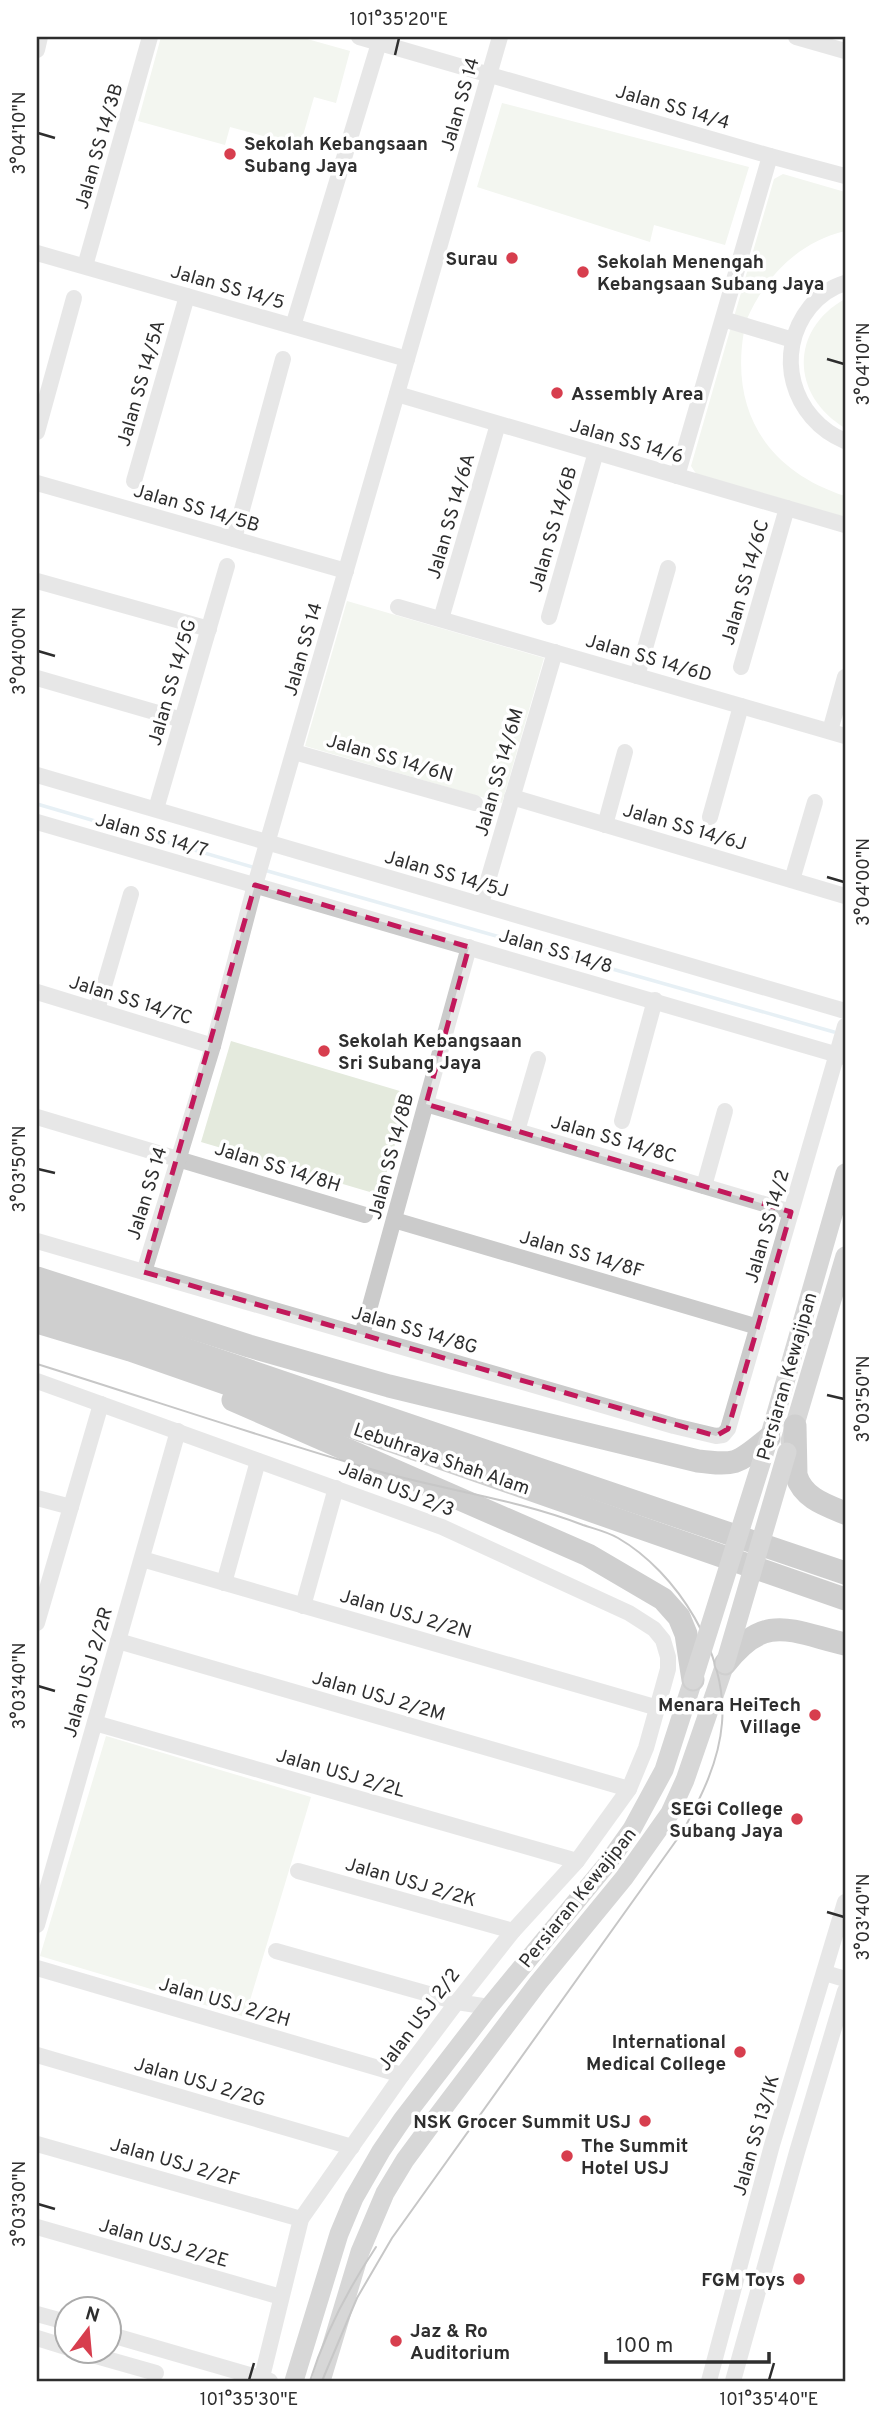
<svg xmlns="http://www.w3.org/2000/svg" width="882" height="2418" font-family="Overpass,sans-serif">
<style>
.green{fill:#e4eadd}
.lines{fill:none;stroke-linecap:round;stroke-linejoin:round}
.stream{stroke:#cadee9;stroke-width:3.5}
.minor{stroke:#cbcbcb;stroke-width:16}
.major{stroke:#a6a6a6;stroke-width:19}
.highway{stroke:#959595;stroke-width:23}
.tram{stroke:#838383;stroke-width:2}
.major-bridge{stroke:#a6a6a6;stroke-width:19}
.marked{fill:none;stroke:#c2185b;stroke-width:5;stroke-dasharray:14 9;stroke-linejoin:round}
.ticks{fill:none;stroke:#2e2e2e;stroke-width:2.5}
.poi-dot{fill:#d73e4e;stroke:#fff;stroke-width:2.5}
.labels{text-anchor:middle;stroke-width:7;stroke-linejoin:round;paint-order:stroke}
.street-label{font-size:19px;fill:#2e2e2e;stroke:#fff}
.poi-label{font-size:19px;font-weight:bold;fill:#2e2e2e;stroke:#fff;text-anchor:start}
.neatline{fill:none;stroke:#2e2e2e;stroke-width:2.5}
.ticks-label{font-size:18px;text-anchor:middle;fill:#2e2e2e}
</style>
<rect width="100%" height="100%" fill="#fff"/>
<g class="green">
<polygon points="161,37 300,37 350,51 336,103 314,97 300,146 230,127 225,145 138,121"/>
<polygon points="502,103 749,167 725,245 654,225 650,242 477,187"/>
<path d="M783,174l62,18v39c-48,12 -80,46 -99,90l-12,-4 40,-138z"/>
<path d="M845,299v129c-54,-32 -56,-98 0,-129z"/>
<path d="M731,327l13,4c-14,80 23,140 101,165v22l-148,-43 -6,-9z"/>
<polygon points="347,601 544,658 502,803 305,746"/>
<polygon points="231,1041 410,1094 380,1195 201,1142"/>
<polygon points="106,1736 311,1797 245,2017 40,1956"/>
</g>
<g class="lines">
<g class="stream">
<polyline points="37,804 256,868"/>
<polyline points="264,870 834,1032"/>
</g>
<g class="minor">
<polyline points="359,37 770,156 845,176"/>
<polyline points="796,37 845,51"/>
<polyline points="37,50 40,37"/>
<polyline points="37,253 407,359"/>
<polyline points="85,266 150,37"/>
<path d="M845,283c-13,4 -26,13 -35,24 -37,46 -18,112 35,134"/>
<polyline points="723,319 793,340"/>
<polyline points="293,326 379,43"/>
<polyline points="397,394 845,525"/>
<polyline points="37,432 74,298"/>
<polyline points="677,476 770,156"/>
<polyline points="134,481 187,296"/>
<polyline points="37,483 346,571"/>
<polyline points="234,539 283,359"/>
<polyline points="37,581 209,629"/>
<polyline points="398,607 845,736"/>
<polyline points="549,617 596,452"/>
<polyline points="441,619 498,424"/>
<polyline points="741,667 787,508"/>
<polyline points="637,676 668,568"/>
<polyline points="37,678 182,720"/>
<polyline points="830,731 845,677"/>
<polyline points="294,752 475,803"/>
<polyline points="37,775 845,1011"/>
<polyline points="512,797 845,896"/>
<polyline points="156,809 227,566"/>
<polyline points="710,817 741,706"/>
<polyline points="37,822 845,1057"/>
<polyline points="605,825 625,752"/>
<polyline points="792,880 815,802"/>
<polyline points="481,904 555,652"/>
<polyline points="37,992 213,1046"/>
<polyline points="97,1010 131,894"/>
<polyline points="426,1104 791,1212"/>
<polyline points="37,1117 365,1215"/>
<polyline points="622,1121 655,1000"/>
<polyline points="517,1131 538,1059"/>
<polyline points="704,1186 725,1111"/>
<polyline points="394,1220 758,1327"/>
<polyline points="37,1241 674,1426 716,1436 723,1435 728,1429 845,1026"/>
<polyline points="144,1272 213,1046 255,885 500,37"/>
<polyline points="362,1335 469,947"/>
<polyline points="37,1381 442,1527 629,1613 654,1629 663,1640 668,1657 668,1669 646,1748 629,1789 577,1861 513,1931 457,2002 402,2075 301,2219 261,2381"/>
<polyline points="37,1498 71,1507"/>
<polyline points="142,1559 658,1708"/>
<polyline points="224,1583 258,1461"/>
<polyline points="303,1606 336,1488"/>
<polyline points="37,1623 101,1404"/>
<polyline points="118,1641 629,1789"/>
<polyline points="95,1723 577,1861"/>
<polyline points="298,1871 513,1931"/>
<polyline points="37,1925 178,1431"/>
<polyline points="276,1951 457,2002 489,2007"/>
<polyline points="37,1968 402,2075"/>
<polyline points="825,1973 845,1979"/>
<polyline points="37,2055 352,2147"/>
<polyline points="37,2144 301,2219"/>
<polyline points="37,2227 281,2297"/>
<polyline points="37,2314 66,2322"/>
<polyline points="108,2334 270,2381"/>
<polyline points="37,2338 66,2347"/>
<polyline points="82,2352 156,2373"/>
<polyline points="709,2381 772,2145 845,1902"/>
<polyline points="733,2381 797,2152 845,1991"/>
</g>
<g class="major">
<polyline points="769,1438 845,1173"/>
<polyline points="790,1441 845,1256"/>
<polyline points="294,2381 339,2234 354,2198 381,2151 402,2120 489,2007 607,1864 632,1829 664,1770 693,1680"/>
<polyline points="321,2381 360,2252 385,2193 405,2160 436,2118 538,1983 624,1878 670,1813 685,1780 725,1664"/>
</g>
<g class="highway">
<path d="M37,1278l212,68 140,40 309,75c40,5 40,2 71,-23"/>
<polyline points="37,1299 845,1573"/>
<polyline points="37,1322 130,1350 845,1599"/>
<polyline points="233,1400 588,1555 663,1599 679,1617 686,1634 693,1680"/>
<path d="M795,1426l1,49c7,23 29,30 49,38"/>
<path d="M725,1664c40,-52 65,-33 120,-20"/>
</g>
<g class="tram">
<path d="M37,1364c112,35 224,73 337,106 69,20 142,29 209,55 12,4 25,7 35,13 59,34 110,116 104,185 -3,39 -21,74 -39,108l-291,407 -35,60 -35,83"/>
<path d="M310,2381c15,-48 38,-92 66,-134"/>
</g>
<g class="major-bridge">
<polyline points="725,1664 787,1452"/>
<polyline points="693,1680 769,1438"/>
</g>
</g>
<path d="M0 0H882V2418H0ZM255,885l214,62 -43,157 365,108 -63,217 -12,7 -572,-164z" fill="#fff" fill-opacity=".55" fill-rule="evenodd"/>
<path class="marked" d="M255,885l214,62 -43,157 365,108 -63,217 -12,7 -572,-164z"/>
<path class="ticks" d="M395,55l4,-17M38,133l17,5M827,359l17,5M38,651l17,5M827,877l17,5M38,1169l17,4M827,1395l17,4M38,1686l17,5M827,1912l17,5M38,2204l17,5M249,2380l5,-17M769,2380l5,-17"/>
<g class="poi-dot">
<circle cx="230" cy="154" r="7"/>
<circle cx="512" cy="258" r="7"/>
<circle cx="583" cy="272" r="7"/>
<circle cx="557" cy="393" r="7"/>
<circle cx="324" cy="1051" r="7"/>
<circle cx="815" cy="1715" r="7"/>
<circle cx="797" cy="1819" r="7"/>
<circle cx="740" cy="2052" r="7"/>
<circle cx="645" cy="2121" r="7"/>
<circle cx="567" cy="2156" r="7"/>
<circle cx="799" cy="2279" r="7"/>
<circle cx="396" cy="2341" r="7"/>
</g>
<g class="labels">
<g class="street-label">
<text transform="translate(459 104) rotate(-74)" y="7">Jalan SS 14</text>
<text transform="translate(673 106) rotate(16)" y="7">Jalan SS 14/4</text>
<text transform="translate(98 146) rotate(-74)" y="7">Jalan SS 14/3B</text>
<text transform="translate(228 286) rotate(16)" y="7">Jalan SS 14/5</text>
<text transform="translate(140 383) rotate(-74)" y="7">Jalan SS 14/5A</text>
<text transform="translate(627 440) rotate(16)" y="7">Jalan SS 14/6</text>
<text transform="translate(197 507) rotate(16)" y="7">Jalan SS 14/5B</text>
<text transform="translate(450 516) rotate(-74)" y="7">Jalan SS 14/6A</text>
<text transform="translate(552 529) rotate(-74)" y="7">Jalan SS 14/6B</text>
<text transform="translate(744 582) rotate(-74)" y="7">Jalan SS 14/6C</text>
<text transform="translate(302 649) rotate(-74)" y="7">Jalan SS 14</text>
<text transform="translate(649 657) rotate(16)" y="7">Jalan SS 14/6D</text>
<text transform="translate(171 682) rotate(-74)" y="7">Jalan SS 14/5G</text>
<text transform="translate(390 757) rotate(16)" y="7">Jalan SS 14/6N</text>
<text transform="translate(498 772) rotate(-74)" y="7">Jalan SS 14/6M</text>
<text transform="translate(685 826) rotate(16)" y="7">Jalan SS 14/6J</text>
<text transform="translate(152 834) rotate(16)" y="7">Jalan SS 14/7</text>
<text transform="translate(447 873) rotate(16)" y="7">Jalan SS 14/5J</text>
<text transform="translate(556 950) rotate(16)" y="7">Jalan SS 14/8</text>
<text transform="translate(131 999) rotate(17)" y="7">Jalan SS 14/7C</text>
<text transform="translate(614 1138) rotate(16)" y="7">Jalan SS 14/8C</text>
<text transform="translate(390 1156) rotate(-75)" y="7">Jalan SS 14/8B</text>
<text transform="translate(278 1166) rotate(17)" y="7">Jalan SS 14/8H</text>
<text transform="translate(146 1193) rotate(-73)" y="7">Jalan SS 14</text>
<text transform="translate(766 1226) rotate(-74)" y="7">Jalan SS 14/2</text>
<text transform="translate(582 1253) rotate(16)" y="7">Jalan SS 14/8F</text>
<text transform="translate(415 1329) rotate(16)" y="7">Jalan SS 14/8G</text>
<text transform="translate(786 1376) rotate(-74)" y="7">Persiaran Kewajipan</text>
<text transform="translate(442 1458) rotate(19)" y="7">Lebuhraya Shah Alam</text>
<text transform="translate(397 1488) rotate(21)" y="7">Jalan USJ 2/3</text>
<text transform="translate(406 1613) rotate(16)" y="7">Jalan USJ 2/2N</text>
<text transform="translate(87 1672) rotate(-74)" y="7">Jalan USJ 2/2R</text>
<text transform="translate(379 1695) rotate(16)" y="7">Jalan USJ 2/2M</text>
<text transform="translate(341 1772) rotate(16)" y="7">Jalan USJ 2/2L</text>
<text transform="translate(411 1881) rotate(16)" y="7">Jalan USJ 2/2K</text>
<text transform="translate(577 1897) rotate(-51)" y="7">Persiaran Kewajipan</text>
<text transform="translate(225 2001) rotate(16)" y="7">Jalan USJ 2/2H</text>
<text transform="translate(418 2019) rotate(-53)" y="7">Jalan USJ 2/2</text>
<text transform="translate(200 2081) rotate(16)" y="7">Jalan USJ 2/2G</text>
<text transform="translate(755 2135) rotate(-74)" y="7">Jalan SS 13/1K</text>
<text transform="translate(175 2161) rotate(16)" y="7">Jalan USJ 2/2F</text>
<text transform="translate(164 2242) rotate(16)" y="7">Jalan USJ 2/2E</text>
</g>
<g class="poi-label">
<text x="244" y="150">Sekolah Kebangsaan<tspan x="244" dy="22">Subang Jaya</tspan></text>
<text x="498" y="265" text-anchor="end">Surau</text>
<text x="597" y="268">Sekolah Menengah<tspan x="597" dy="22">Kebangsaan Subang Jaya</tspan></text>
<text x="571" y="400">Assembly Area</text>
<text x="338" y="1047">Sekolah Kebangsaan<tspan x="338" dy="22">Sri Subang Jaya</tspan></text>
<text x="801" y="1711" text-anchor="end">Menara HeiTech<tspan x="801" dy="22">Village</tspan></text>
<text x="783" y="1815" text-anchor="end">SEGi College<tspan x="783" dy="22">Subang Jaya</tspan></text>
<text x="726" y="2048" text-anchor="end">International<tspan x="726" dy="22">Medical College</tspan></text>
<text x="631" y="2128" text-anchor="end">NSK Grocer Summit USJ</text>
<text x="581" y="2152">The Summit<tspan x="581" dy="22">Hotel USJ</tspan></text>
<text x="785" y="2286" text-anchor="end">FGM Toys</text>
<text x="410" y="2337">Jaz &amp; Ro<tspan x="410" dy="22">Auditorium</tspan></text>
</g>
</g>
<rect width="882" height="2418" fill="none" stroke="#ffffff" stroke-width="77"/>
<g transform="translate(88 2330) rotate(16)"><circle r="33" fill="#ffffff" stroke="#ababab" stroke-width="2"/>
<path d="M0-5L12 26L0 18L-12 26Z" fill="#d73e4e"/>
<text y="-10" font-size="19" font-weight="bold" text-anchor="middle" fill="#2e2e2e">N</text>
</g>
<path d="M606 2352v10h163v-10" fill="none" stroke="#2e2e2e" stroke-width="3.5"/>
<text x="616" y="2352" font-size="21" fill="#2e2e2e" stroke="#ffffff" stroke-width="5" paint-order="stroke">100 m</text>
<rect x="38" y="38" width="806" height="2342" class="neatline"/>
<g class="ticks-label">
<text x="399" y="25">101°35'20"E</text>
<text transform="translate(19 133) rotate(-90)" y="6">3°04'10"N</text>
<text transform="translate(863 364) rotate(-90)" y="6">3°04'10"N</text>
<text transform="translate(19 651) rotate(-90)" y="6">3°04'00"N</text>
<text transform="translate(863 882) rotate(-90)" y="6">3°04'00"N</text>
<text transform="translate(19 1169) rotate(-90)" y="6">3°03'50"N</text>
<text transform="translate(863 1399) rotate(-90)" y="6">3°03'50"N</text>
<text transform="translate(19 1686) rotate(-90)" y="6">3°03'40"N</text>
<text transform="translate(863 1917) rotate(-90)" y="6">3°03'40"N</text>
<text transform="translate(19 2204) rotate(-90)" y="6">3°03'30"N</text>
<text x="249" y="2405">101°35'30"E</text>
<text x="769" y="2405">101°35'40"E</text>
</g>
</svg>
